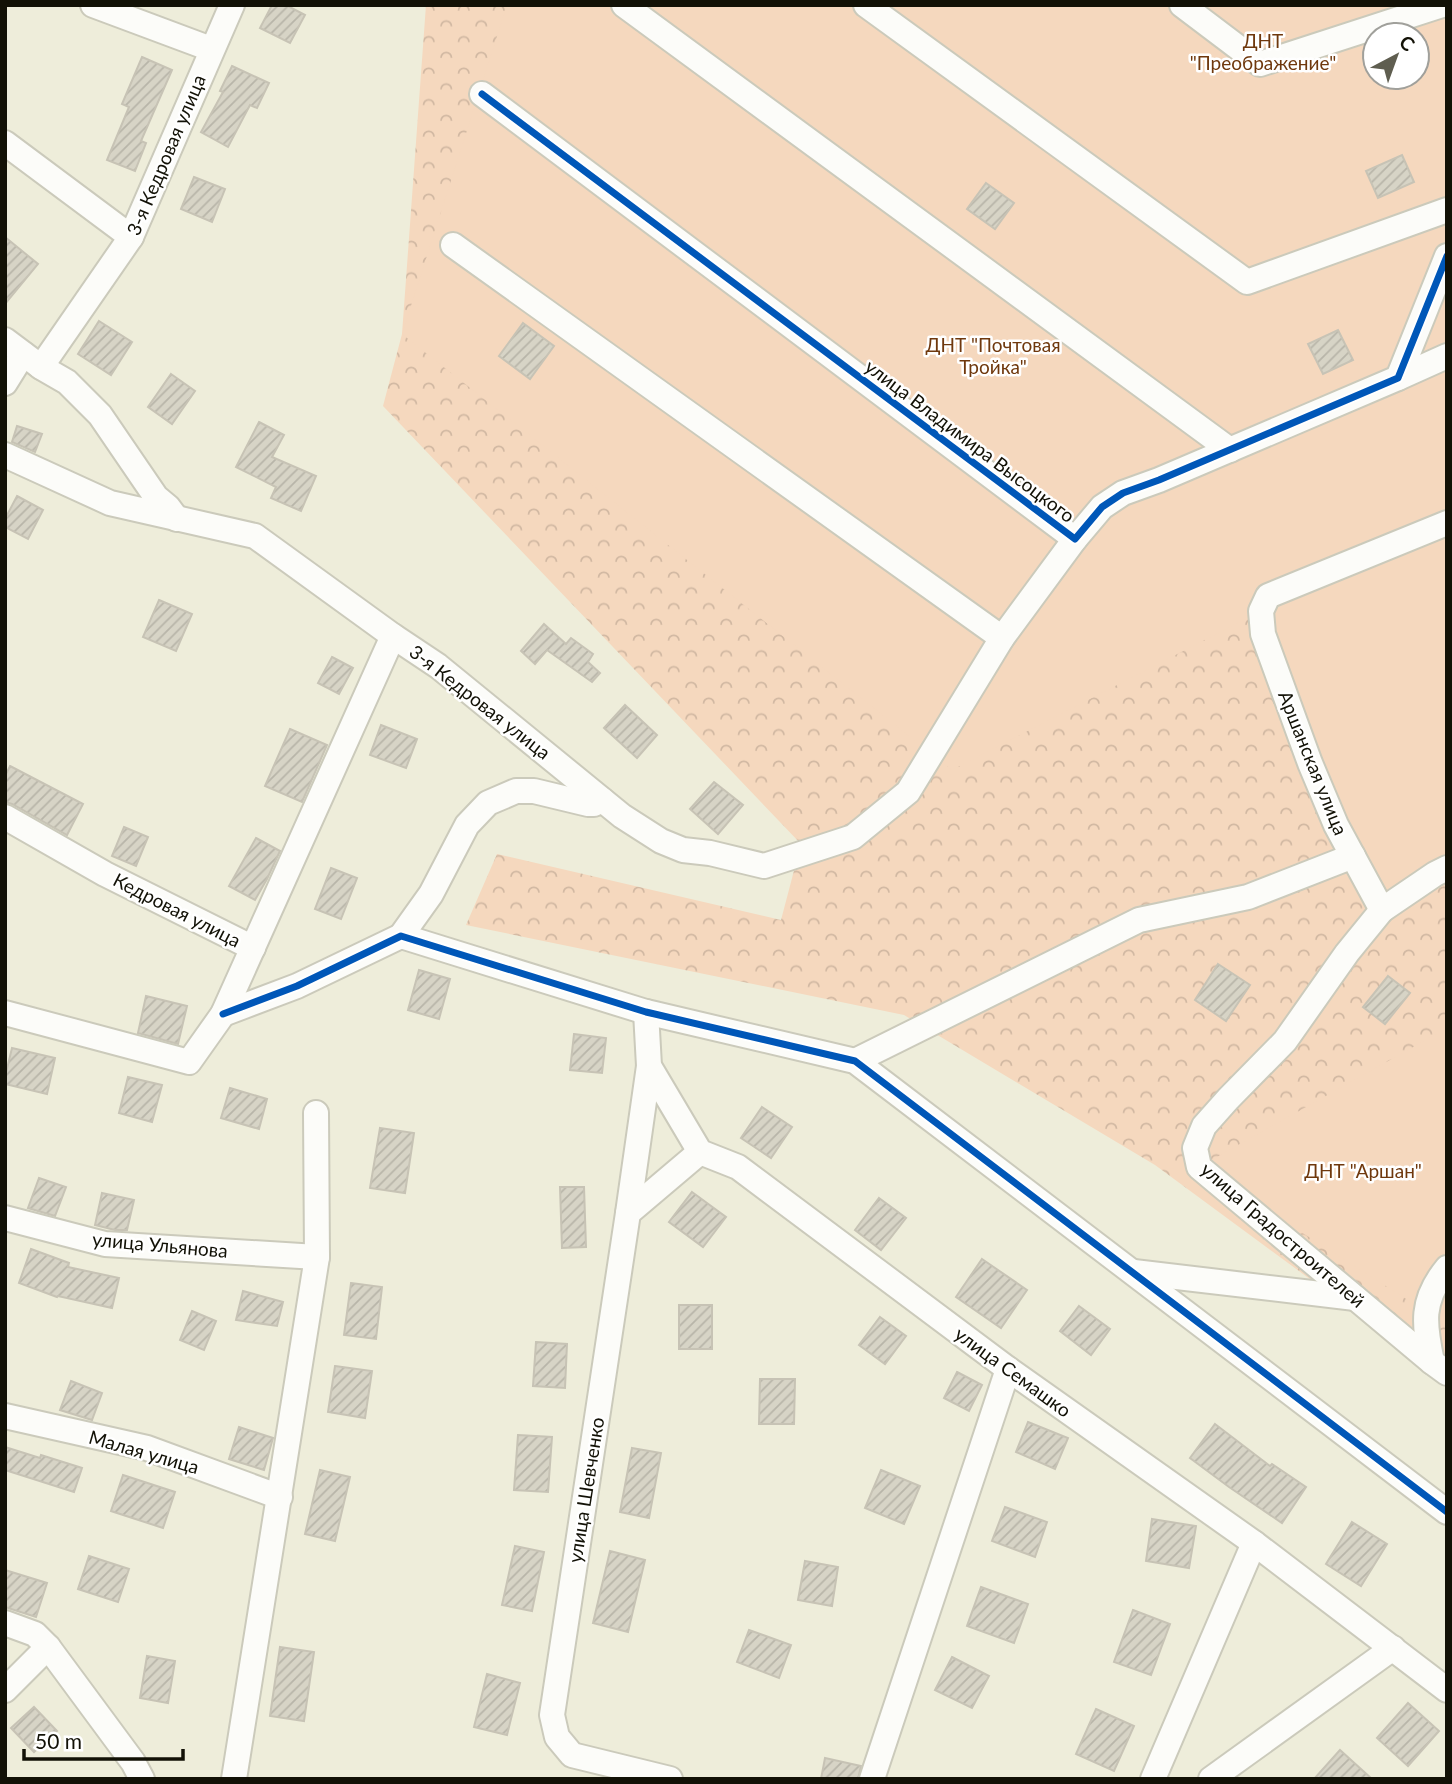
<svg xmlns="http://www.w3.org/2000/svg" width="1452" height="1784" font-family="Lato,sans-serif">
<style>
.forest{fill:url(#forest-crowns);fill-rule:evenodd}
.garden{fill:#f5d8be;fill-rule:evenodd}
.building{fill:url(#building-hatch);stroke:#c7c3b5;stroke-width:2}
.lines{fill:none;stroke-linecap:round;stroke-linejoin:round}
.minor-casing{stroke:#cbcabb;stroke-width:28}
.minor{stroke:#fcfcf9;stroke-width:24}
.cycleway-casing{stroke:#fff;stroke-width:11}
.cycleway{stroke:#0057b8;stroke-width:7}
.labels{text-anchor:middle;stroke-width:5;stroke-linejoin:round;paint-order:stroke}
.park-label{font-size:19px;fill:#6f380d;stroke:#fff}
.street-label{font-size:19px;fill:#121106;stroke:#fff}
</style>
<defs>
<pattern id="forest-crowns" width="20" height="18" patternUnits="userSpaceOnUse" patternTransform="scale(1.75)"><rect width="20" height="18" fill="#f5d8be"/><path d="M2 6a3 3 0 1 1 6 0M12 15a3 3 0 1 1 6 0" fill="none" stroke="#d1b8a2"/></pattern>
<pattern id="building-hatch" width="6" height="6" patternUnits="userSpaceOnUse" patternTransform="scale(1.75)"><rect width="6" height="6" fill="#d7d4c6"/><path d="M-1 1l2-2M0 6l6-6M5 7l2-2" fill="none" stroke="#b8b5a9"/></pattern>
</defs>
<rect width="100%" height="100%" fill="#eeedda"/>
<path class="forest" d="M426,5h1021v1375l-292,-215 -251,-150 -438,-90 31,-71 284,66 20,-76 -418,-438 19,-72zM1375,35h42v42h-42z"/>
<g class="garden">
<path d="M507,5h940v877l-65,28 -121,-299 -309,159 -550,-436zM1375,35h42v42h-42z"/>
<polygon points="1447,1028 1447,1325 1199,1167"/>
</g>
<g class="building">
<polygon points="272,5 286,5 305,15 290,43 260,28"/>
<polygon points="142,57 172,70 141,141 146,143 135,171 107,160 129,107 122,104"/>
<polygon points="232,66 269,83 257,108 250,105 228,147 201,132 223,92 220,91"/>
<polygon points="1402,155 1414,182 1378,198 1366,171"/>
<polygon points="194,177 225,189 212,222 181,209"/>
<polygon points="986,183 1014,203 995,229 967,209"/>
<polygon points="5,237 38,264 5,304"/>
<polygon points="99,321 132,342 111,375 78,354"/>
<polygon points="523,323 554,346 530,379 499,356"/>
<polygon points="1338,330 1353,360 1323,374 1308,344"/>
<polygon points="171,374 195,391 172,424 148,407"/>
<polygon points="259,422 284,435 272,457 316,476 301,511 271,498 276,487 236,467"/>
<polygon points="17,426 42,434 35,452 12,442"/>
<polygon points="17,496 43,510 28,539 5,527 5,519"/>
<polygon points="159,600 192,614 176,651 143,637"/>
<polygon points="544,624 566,644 571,638 593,654 588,662 600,673 592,682 547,650 535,664 521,651"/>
<polygon points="332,657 353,668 339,694 318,683"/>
<polygon points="625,705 657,735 637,758 604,728"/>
<polygon points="381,725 417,739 406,768 370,755"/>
<polygon points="290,729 327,745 302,802 265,786"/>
<polygon points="10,766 83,804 67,835 12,804 5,802 5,776"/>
<polygon points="714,782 743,805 718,834 690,809"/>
<polygon points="124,827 148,837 136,866 112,856"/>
<polygon points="256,838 280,851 267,879 255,900 229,886"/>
<polygon points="331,868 357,878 341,919 315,909"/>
<polygon points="1218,964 1250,985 1226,1021 1195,1000"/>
<polygon points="419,970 450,979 439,1019 408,1010"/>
<polygon points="1388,976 1410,993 1385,1024 1363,1007"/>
<polygon points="146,996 187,1006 178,1044 138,1033"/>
<polygon points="574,1034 606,1038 602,1073 570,1070"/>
<polygon points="12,1048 55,1058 47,1094 5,1084 5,1077"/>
<polygon points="128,1077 162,1085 152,1122 119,1113"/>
<polygon points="230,1088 267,1099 259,1129 221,1118"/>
<polygon points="762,1107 792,1127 771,1158 741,1138"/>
<polygon points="380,1128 414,1133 405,1193 370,1188"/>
<polygon points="39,1178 66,1187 55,1216 28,1208"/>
<polygon points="560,1187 584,1187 586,1247 562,1248"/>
<polygon points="692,1192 726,1217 703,1247 669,1222"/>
<polygon points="102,1193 134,1200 127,1230 115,1230 95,1225"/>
<polygon points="879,1198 906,1218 881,1250 855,1230"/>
<polygon points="31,1249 69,1263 68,1267 119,1278 112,1308 58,1296 57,1297 19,1283"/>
<polygon points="982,1259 1027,1290 1001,1328 956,1297"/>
<polygon points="351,1283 382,1287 376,1339 344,1335"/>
<polygon points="243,1291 283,1302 277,1326 236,1320"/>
<rect x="679" y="1305" width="33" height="44"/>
<polygon points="1079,1306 1110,1329 1091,1355 1060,1331"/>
<polygon points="192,1311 216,1321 204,1350 180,1340"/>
<polygon points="880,1317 906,1336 885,1364 859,1345"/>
<polygon points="536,1342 567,1344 565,1388 533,1386"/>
<polygon points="335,1366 372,1371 365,1418 328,1412"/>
<polygon points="957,1372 982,1385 969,1411 944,1398"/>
<polygon points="760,1379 795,1379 794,1424 759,1424"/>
<polygon points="71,1381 102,1393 92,1420 60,1410"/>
<polygon points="1028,1422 1068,1438 1055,1469 1016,1452"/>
<polygon points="1215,1424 1270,1466 1272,1464 1306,1487 1282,1523 1229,1487 1190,1458"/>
<polygon points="239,1427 273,1438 264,1470 229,1459"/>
<polygon points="518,1435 552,1437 548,1492 514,1490"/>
<polygon points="5,1447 40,1458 41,1455 82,1468 74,1492 5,1470"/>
<polygon points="632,1448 661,1453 649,1518 620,1512"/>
<polygon points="320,1470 350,1477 335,1541 305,1534"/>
<polygon points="881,1470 920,1486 904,1524 865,1508"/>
<polygon points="123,1475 175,1492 163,1528 111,1511"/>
<polygon points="1005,1507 1047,1522 1035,1557 992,1541"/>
<polygon points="1152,1519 1196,1526 1189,1568 1146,1561"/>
<polygon points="1352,1522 1387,1544 1361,1586 1326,1564"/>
<polygon points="515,1546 544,1552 532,1611 502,1605"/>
<polygon points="610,1551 645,1560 628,1632 593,1623"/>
<polygon points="89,1556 129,1569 118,1602 78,1589"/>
<polygon points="805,1561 838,1567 832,1606 798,1600"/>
<polygon points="5,1570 47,1583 36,1617 5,1607"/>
<polygon points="981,1587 1028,1604 1014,1643 967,1626"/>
<polygon points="1133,1610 1170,1624 1151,1675 1114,1662"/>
<polygon points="749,1630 791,1645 779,1678 737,1662"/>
<polygon points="280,1647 314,1652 304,1721 270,1716"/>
<polygon points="147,1656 175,1661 168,1703 140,1698"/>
<polygon points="952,1657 989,1676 972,1708 935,1690"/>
<polygon points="487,1674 520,1683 507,1735 474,1727"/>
<polygon points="1408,1703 1439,1731 1408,1766 1377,1738"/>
<polygon points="34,1707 57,1731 34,1752 11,1728"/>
<polygon points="1096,1709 1134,1726 1114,1771 1076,1754"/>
<polygon points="1340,1750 1372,1779 1314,1779"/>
<polygon points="825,1758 861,1766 858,1779 821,1779"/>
</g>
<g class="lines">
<g class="minor-casing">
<g id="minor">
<polyline points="93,5 211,49"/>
<polyline points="624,5 1230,450"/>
<polyline points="866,5 1247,282 1447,210"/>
<polyline points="1182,5 1260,64 1442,5"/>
<polyline points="482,94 1075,539 1102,507 1123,493 1159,480 1398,378 1447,256"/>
<polyline points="5,143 131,237"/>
<polyline points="453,245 1002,638 1075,539"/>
<polyline points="5,340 41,367 67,382 100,415 156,497 168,507 177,519"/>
<polyline points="41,367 131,237 232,5"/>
<polyline points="1398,378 1447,356"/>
<polyline points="5,383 23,354"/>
<polyline points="5,455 110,503 255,536 393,636 438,666 622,816 661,841 683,850 710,853 764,866 853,837 908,792 1002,638"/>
<polyline points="5,817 105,874 253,948"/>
<polyline points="1447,868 1435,874 1382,910 1347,953 1285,1041 1228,1099 1204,1126 1195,1148 1199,1167 1432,1362 1447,1373"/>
<polyline points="1382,910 1336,825 1310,763 1263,634 1261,611 1268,596 1447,523"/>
<polyline points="401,936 431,894 467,825 488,803 516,791 534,791 588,804 594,804 602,800"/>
<polyline points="646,1012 649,1066 700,1152 738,1167 1008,1369 1254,1543 1447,1690"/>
<polyline points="5,1013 189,1062 223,1014 393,636"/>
<polyline points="223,1014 297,986 401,936 646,1012 855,1061 1447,1512"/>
<polyline points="855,1061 1139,920 1248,897 1353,856"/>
<polyline points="628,1213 649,1066"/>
<polyline points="5,1218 105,1244 317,1257"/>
<polyline points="1134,1272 1355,1298"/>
<path d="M1432,1362c-8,-38 -12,-61 15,-94"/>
<polyline points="5,1416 147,1448 280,1497"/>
<polyline points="5,1623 35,1634 48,1647 133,1762 142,1779"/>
<polyline points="5,1690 48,1647"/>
<polyline points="234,1779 317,1257 316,1113"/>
<polyline points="670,1779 572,1755 557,1737 552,1715 628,1213 700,1152"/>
<polyline points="872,1779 1008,1369"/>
<polyline points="1153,1779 1254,1543"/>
<polyline points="1211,1779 1393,1648"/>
</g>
</g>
<use href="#minor" class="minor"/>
<g class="cycleway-casing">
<g id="cycleway">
<polyline points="482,94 1075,539 1102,507 1123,493 1159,480 1398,378 1447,256"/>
<polyline points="223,1014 297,986 401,936 646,1012 855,1061 1447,1512"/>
</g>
</g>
<use href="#cycleway" class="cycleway"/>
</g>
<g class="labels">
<g class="park-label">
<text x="1263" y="48">ДНТ<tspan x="1263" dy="22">"Преображение"</tspan></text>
<text x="993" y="352">ДНТ "Почтовая<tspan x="993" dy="22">Тройка"</tspan></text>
<text x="1363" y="1178">ДНТ "Аршан"</text>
</g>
<g class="street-label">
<text transform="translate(166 155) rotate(-67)" y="7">3-я Кедровая улица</text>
<text transform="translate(970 441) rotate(37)" y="7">улица Владимира Высоцкого</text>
<text transform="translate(480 702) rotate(38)" y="7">3-я Кедровая улица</text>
<text transform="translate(1313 763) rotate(68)" y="7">Аршанская улица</text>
<text transform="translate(177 910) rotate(27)" y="7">Кедровая улица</text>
<text transform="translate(1283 1235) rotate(41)" y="7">улица Градостроителей</text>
<text transform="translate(160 1245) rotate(5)" y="7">улица Ульянова</text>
<text transform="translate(1013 1372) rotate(36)" y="7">улица Семашко</text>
<text transform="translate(144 1452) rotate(16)" y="7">Малая улица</text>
<text transform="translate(586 1490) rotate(-81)" y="7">улица Шевченко</text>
</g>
</g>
<rect width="1452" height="1784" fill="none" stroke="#121106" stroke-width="14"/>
<g transform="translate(1396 56) rotate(41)"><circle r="33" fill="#ffffff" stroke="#a0a09b" stroke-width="2"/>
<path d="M0-5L12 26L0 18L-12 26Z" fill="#5f5e50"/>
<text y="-10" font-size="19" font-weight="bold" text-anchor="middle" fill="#121106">С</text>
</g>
<path d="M24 1749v10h159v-10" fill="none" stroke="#121106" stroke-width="3.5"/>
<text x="35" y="1749" font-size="21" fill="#121106" stroke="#ffffff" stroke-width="5" paint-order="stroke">50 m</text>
</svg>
